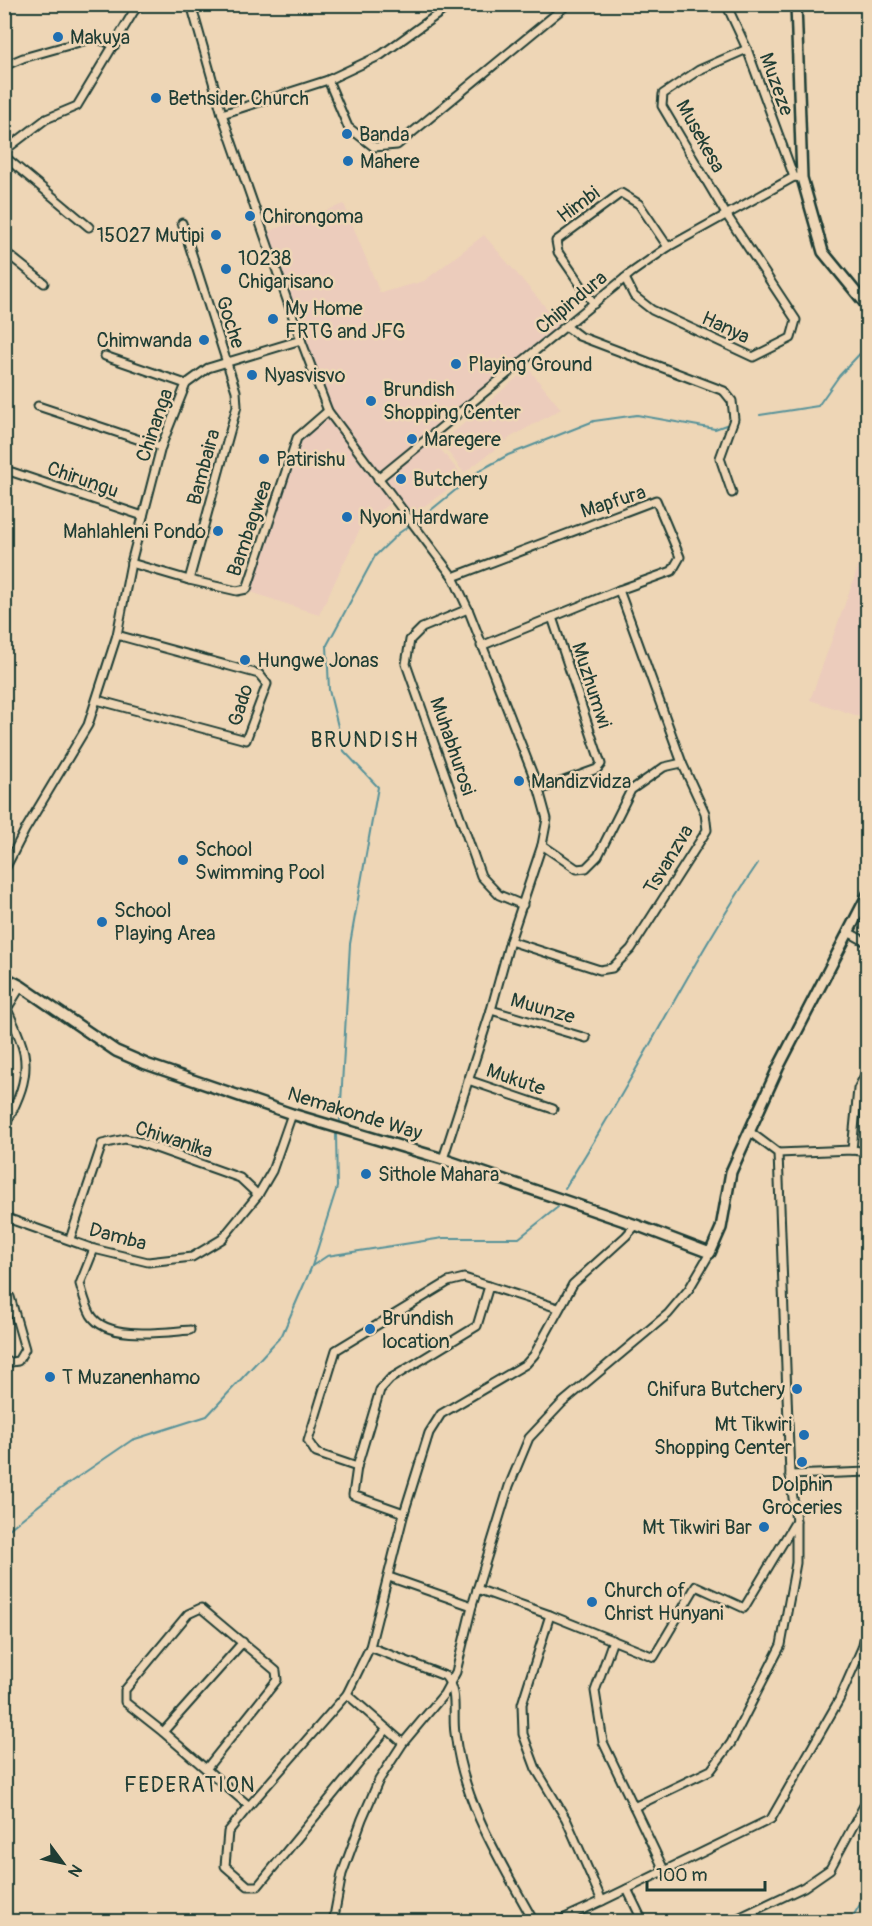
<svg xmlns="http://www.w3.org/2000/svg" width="872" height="1926" font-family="Pangolin,sans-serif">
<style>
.built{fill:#ecccbc}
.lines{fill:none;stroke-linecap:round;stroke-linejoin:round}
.stream{stroke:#579299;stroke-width:2}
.street-casing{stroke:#1f3d34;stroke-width:11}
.secondary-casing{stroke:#1f3d34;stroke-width:14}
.street{stroke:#eed6b6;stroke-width:7}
.secondary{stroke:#eed6b6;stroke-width:9}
.poi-dot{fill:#1f6fb2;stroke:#eed6b6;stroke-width:2}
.labels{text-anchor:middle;stroke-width:5;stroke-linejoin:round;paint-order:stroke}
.poi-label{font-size:20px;fill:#1f3d34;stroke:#eed6b6;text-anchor:start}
.street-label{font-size:20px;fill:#1f3d34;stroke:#eed6b6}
.neighbourhood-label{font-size:21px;letter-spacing:1.5px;fill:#1f3d34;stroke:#eed6b6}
</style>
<rect width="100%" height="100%" fill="#eed6b6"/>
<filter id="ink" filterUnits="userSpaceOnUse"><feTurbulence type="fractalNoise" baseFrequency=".0167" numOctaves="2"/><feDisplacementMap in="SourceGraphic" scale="12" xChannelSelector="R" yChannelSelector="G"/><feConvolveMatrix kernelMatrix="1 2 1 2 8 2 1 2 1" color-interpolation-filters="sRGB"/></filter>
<g filter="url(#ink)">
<g class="built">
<polygon points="344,204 380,293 424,281 484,235 566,331 433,440 464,478 413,514 398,496 361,527 319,615 251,592 297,446 325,418 261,234"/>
<polygon points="528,368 561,409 511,437 464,473 441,443"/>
<polygon points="867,543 867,719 810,700"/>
</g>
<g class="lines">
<g class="stream">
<polyline points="760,415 818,406 839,376 868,345"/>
<polyline points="420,519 479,471 508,455 594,421 637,415 715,429 726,425"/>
<polyline points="340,1120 350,944 378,787 344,751 329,690 327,645 375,556 399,533 409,526"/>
<path d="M565,1188c20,-32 40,-65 59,-98 44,-76 84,-154 134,-227"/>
<polyline points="312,1266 327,1256 443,1238 519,1238 558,1207"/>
<polyline points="4,1533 53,1494 132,1440 207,1416 282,1335 312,1266 337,1187 336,1134"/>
<polyline points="842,1922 852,1918 868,1891"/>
</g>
<g class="street-casing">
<g id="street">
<polyline points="191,4 222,114 301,340 328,411 453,577 468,609 539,790 547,819 542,845 510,941 491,1010 443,1159"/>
<polyline points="726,4 747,49 794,177"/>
<polyline points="4,66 23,58 94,38 115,45"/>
<polyline points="328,80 348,127 374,147 397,145 568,4"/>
<polyline points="222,114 328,80 381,55 452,4"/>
<polyline points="4,151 46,119 77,106 134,11 141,4"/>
<polyline points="4,156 89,227"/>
<polyline points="182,223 236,391 237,406 189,580"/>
<polyline points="4,251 44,283"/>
<polyline points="625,278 634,296 652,310 753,357 791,338 796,320 726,214 662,106 663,94 699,70 747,49"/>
<polyline points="594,304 558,252 556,241 621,193 639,204 668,247"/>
<polyline points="567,327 579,336 724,391 732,401 734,419 720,458 732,493"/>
<polyline points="105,356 186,384"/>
<polyline points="38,406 161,447"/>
<polyline points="12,472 143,516"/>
<polyline points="378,479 631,273 668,247 794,177 802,178"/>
<polyline points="131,563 189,580 237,591 247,589 297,438 328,411"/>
<polyline points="453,577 656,500 680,557 672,571 619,590 481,646"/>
<polyline points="468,609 422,628 410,640 406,664 481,876 499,895 523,905"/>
<polyline points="97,700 246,740 267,684 259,674 117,635"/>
<polyline points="539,790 597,769 601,764 552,617"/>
<polyline points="542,845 577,869 586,868 598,856 631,790 664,767 682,763"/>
<polyline points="4,871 25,830 88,725 117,635 131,563 161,447 186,384 208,368 301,340"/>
<polyline points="848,932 868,943"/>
<polyline points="510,941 600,970 612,968 631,949 707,830 705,813 682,763 619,590"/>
<polyline points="491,1010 586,1038"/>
<polyline points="468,1080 553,1109"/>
<path d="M4,1128c12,-24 25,-47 20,-75 -3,-15 -11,-30 -17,-44l14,-23"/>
<polyline points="750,1132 778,1153 790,1475 868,1472"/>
<polyline points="852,1150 858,1089 868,1069"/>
<polyline points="778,1153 852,1150 868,1152"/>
<polyline points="4,1217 94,1249 148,1262 192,1257 222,1239 258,1195 272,1171 292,1114"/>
<polyline points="70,1239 102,1144 125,1139 139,1142 240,1178 258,1195"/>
<path d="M94,1249l-14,35c3,10 6,22 11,31 16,26 73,17 99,15"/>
<polyline points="4,1293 10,1297 25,1349 18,1361 4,1363"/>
<polyline points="357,1467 316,1453 308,1441 336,1350 448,1282 464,1278 558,1308"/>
<polyline points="404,1513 353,1495 357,1467 380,1390 390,1379 477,1326 489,1286"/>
<polyline points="389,1577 472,1606"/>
<polyline points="477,1589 550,1615 654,1657 696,1586 744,1608 796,1521"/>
<polyline points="550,1615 522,1704 523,1734 536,1769 566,1819 602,1901"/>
<polyline points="613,1640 595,1691 603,1742 664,1870"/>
<path d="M370,1647l75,29c14,17 7,37 10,57 8,70 46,129 79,189"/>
<polyline points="347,1694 403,1743"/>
<polyline points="387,1729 258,1886 248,1886 225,1866 228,1832 249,1806 347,1694 370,1647 404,1513 429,1433 441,1414 526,1364 534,1355 573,1284 626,1236 636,1225"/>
<polyline points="163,1732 243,1642"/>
<polyline points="206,1769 277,1680 276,1671 201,1608 188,1614 125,1690 125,1702 163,1732 249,1806"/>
<polyline points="634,1807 711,1770 731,1743 781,1645 796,1563 796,1521 790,1475"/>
<polyline points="627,1889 643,1922"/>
<polyline points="333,1922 342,1874 362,1819 379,1780 403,1743 444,1694 456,1672 472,1606 509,1486 529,1438 562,1403 668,1314 689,1289 710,1253"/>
<polyline points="556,1922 602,1901 771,1819 839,1700 862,1648 868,1623"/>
<polyline points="730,1922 804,1887 830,1869 868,1798"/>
</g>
</g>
<g class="secondary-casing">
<g id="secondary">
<polyline points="796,4 802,178 823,252 868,307"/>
<polyline points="4,977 21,986 116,1051 146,1064 292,1114 443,1159 636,1225 710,1253 721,1228 731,1172 778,1068 868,894"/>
</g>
</g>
<use href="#street" class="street"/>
<use href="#secondary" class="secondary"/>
</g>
</g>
<g class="poi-dot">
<circle cx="58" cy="37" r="6"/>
<circle cx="156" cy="98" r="6"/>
<circle cx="347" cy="134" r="6"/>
<circle cx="348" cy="161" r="6"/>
<circle cx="250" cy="216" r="6"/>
<circle cx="216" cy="235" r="6"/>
<circle cx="226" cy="269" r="6"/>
<circle cx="273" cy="319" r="6"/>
<circle cx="204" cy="340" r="6"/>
<circle cx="456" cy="364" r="6"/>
<circle cx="252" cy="375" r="6"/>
<circle cx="371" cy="401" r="6"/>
<circle cx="412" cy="439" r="6"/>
<circle cx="264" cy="459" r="6"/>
<circle cx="401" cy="479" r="6"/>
<circle cx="347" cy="517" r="6"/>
<circle cx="218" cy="531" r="6"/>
<circle cx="245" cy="660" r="6"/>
<circle cx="519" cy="781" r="6"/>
<circle cx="183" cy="860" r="6"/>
<circle cx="102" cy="922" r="6"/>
<circle cx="366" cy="1174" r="6"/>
<circle cx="370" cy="1329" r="6"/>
<circle cx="50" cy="1377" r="6"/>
<circle cx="797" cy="1389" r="6"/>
<circle cx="804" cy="1435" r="6"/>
<circle cx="802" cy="1462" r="6"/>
<circle cx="764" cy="1527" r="6"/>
<circle cx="592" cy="1602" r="6"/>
</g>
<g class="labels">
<g class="poi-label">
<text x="70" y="44">Makuya</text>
<text x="168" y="105">Bethsider Church</text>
<text x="359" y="141">Banda</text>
<text x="360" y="168">Mahere</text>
<text x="262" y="223">Chirongoma</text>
<text x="204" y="242" text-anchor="end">15027 Mutipi</text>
<text x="238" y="265">10238<tspan x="238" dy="23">Chigarisano</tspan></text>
<text x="285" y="315">My Home<tspan x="285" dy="23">FRTG and JFG</tspan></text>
<text x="192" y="347" text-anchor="end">Chimwanda</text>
<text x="468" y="371">Playing Ground</text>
<text x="264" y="382">Nyasvisvo</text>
<text x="383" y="396">Brundish<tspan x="383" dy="23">Shopping Center</tspan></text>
<text x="424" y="446">Maregere</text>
<text x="276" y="466">Patirishu</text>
<text x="413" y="486">Butchery</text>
<text x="359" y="524">Nyoni Hardware</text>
<text x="206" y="538" text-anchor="end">Mahlahleni Pondo</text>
<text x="257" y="667">Hungwe Jonas</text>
<text x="531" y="788">Mandizvidza</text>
<text x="195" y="856">School<tspan x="195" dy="23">Swimming Pool</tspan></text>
<text x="114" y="917">School<tspan x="114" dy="23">Playing Area</tspan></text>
<text x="378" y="1181">Sithole Mahara</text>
<text x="382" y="1325">Brundish<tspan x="382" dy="23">location</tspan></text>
<text x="62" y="1384">T Muzanenhamo</text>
<text x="785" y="1396" text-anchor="end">Chifura Butchery</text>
<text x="792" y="1431" text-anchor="end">Mt Tikwiri<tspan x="792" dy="23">Shopping Center</tspan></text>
<text x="802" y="1491" text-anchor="middle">Dolphin<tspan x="802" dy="23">Groceries</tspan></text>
<text x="752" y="1534" text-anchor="end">Mt Tikwiri Bar</text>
<text x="604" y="1597">Church of<tspan x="604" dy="23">Christ Hunyani</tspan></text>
</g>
<g class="street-label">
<text transform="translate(777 84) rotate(70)" y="7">Muzeze</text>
<text transform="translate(701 136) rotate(61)" y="7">Musekesa</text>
<text transform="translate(578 204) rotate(-36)" y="7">Himbi</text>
<text transform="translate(571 302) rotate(-40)" y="7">Chipindura</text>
<text transform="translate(231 322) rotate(72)" y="7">Goche</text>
<text transform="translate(726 327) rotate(25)" y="7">Hanya</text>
<text transform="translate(154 425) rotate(-71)" y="7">Chinanga</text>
<text transform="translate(203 467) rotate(-75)" y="7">Bambaira</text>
<text transform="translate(83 479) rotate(19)" y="7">Chirungu</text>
<text transform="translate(613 501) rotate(-18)" y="7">Mapfura</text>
<text transform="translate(249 528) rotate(-71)" y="7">Bambagwea</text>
<text transform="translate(592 685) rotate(72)" y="7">Muzhumwi</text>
<text transform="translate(240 705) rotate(-73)" y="7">Gado</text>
<text transform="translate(453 746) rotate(71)" y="7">Muhabhurosi</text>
<text transform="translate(668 859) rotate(-59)" y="7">Tsvanzva</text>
<text transform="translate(543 1008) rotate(16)" y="7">Muunze</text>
<text transform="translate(516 1079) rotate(19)" y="7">Mukute</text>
<text transform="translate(355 1113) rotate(17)" y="7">Nemakonde Way</text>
<text transform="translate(174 1139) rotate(18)" y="7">Chiwanika</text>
<text transform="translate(118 1236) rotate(15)" y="7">Damba</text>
</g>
<g class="neighbourhood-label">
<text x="365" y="747">BRUNDISH</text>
<text x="190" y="1792">FEDERATION</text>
</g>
</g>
<rect width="872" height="1926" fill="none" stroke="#eed6b6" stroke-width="24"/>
<rect x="12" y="12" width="848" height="1902" fill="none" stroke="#1f3d34" stroke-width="2" filter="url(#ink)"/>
<g transform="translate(63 1863) rotate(123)" stroke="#eed6b6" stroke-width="4.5" paint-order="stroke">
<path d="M0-4.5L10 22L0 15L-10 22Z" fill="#1f3d34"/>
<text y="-9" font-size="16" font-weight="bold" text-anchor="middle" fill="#1f3d34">N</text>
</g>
<path d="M647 1881v9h118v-9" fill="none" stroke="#1f3d34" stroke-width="3"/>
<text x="656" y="1881" font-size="18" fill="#1f3d34" stroke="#eed6b6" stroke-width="4.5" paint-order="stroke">100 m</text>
</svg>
